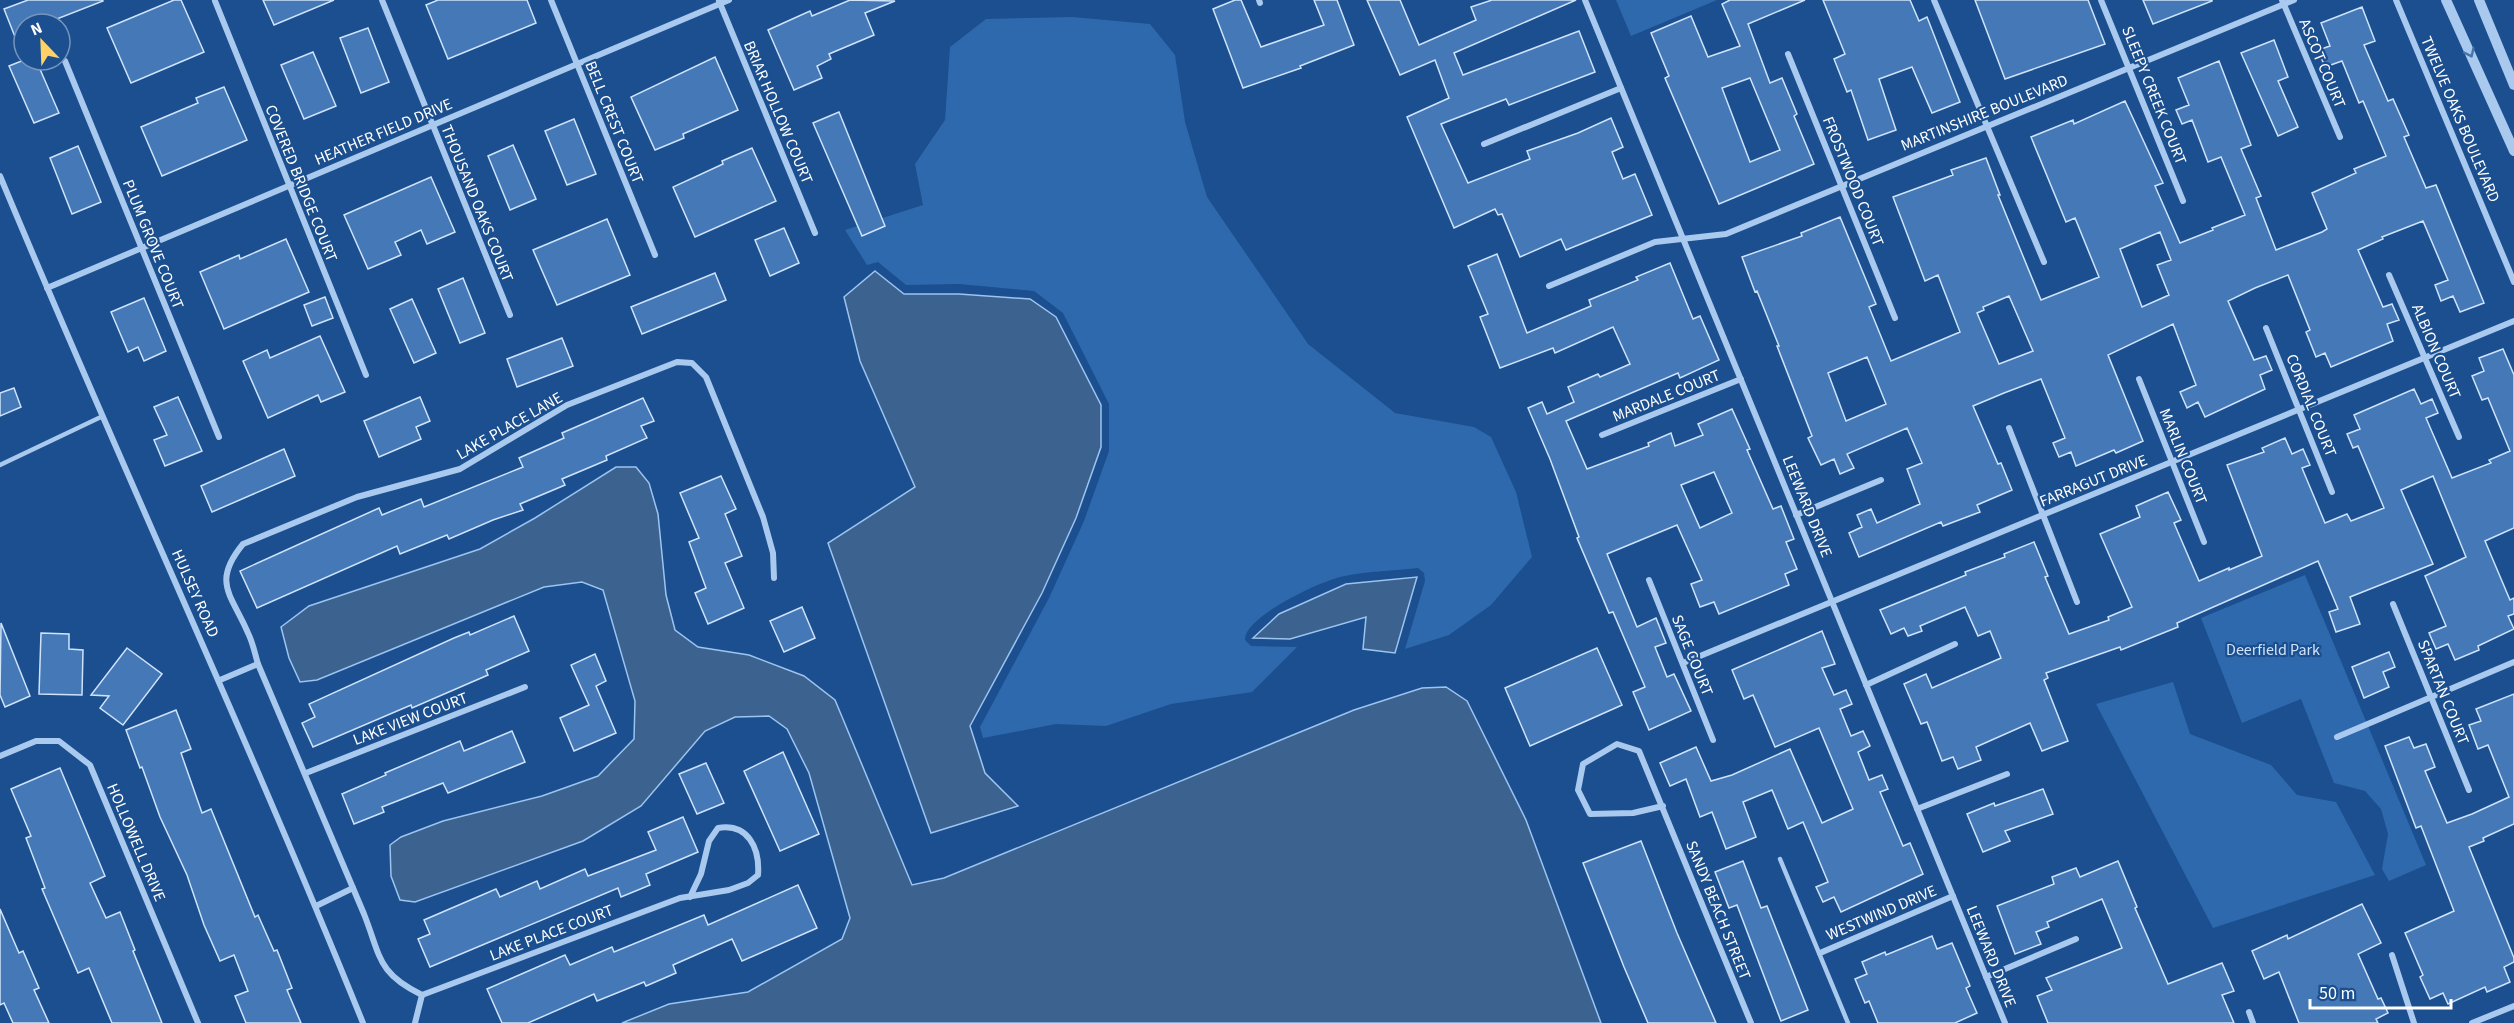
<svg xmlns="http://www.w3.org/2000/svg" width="2514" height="1023" font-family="'Source Sans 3',sans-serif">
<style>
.green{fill:#2e69ad}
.water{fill:#3c6290;stroke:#9cc4f0;stroke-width:1.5}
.building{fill:#4478b7;stroke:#cfe3fa;stroke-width:1.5;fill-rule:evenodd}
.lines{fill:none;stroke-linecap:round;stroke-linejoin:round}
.service{stroke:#a9c9ee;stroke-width:4.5}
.minor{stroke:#a9c9ee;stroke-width:6}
.tertiary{stroke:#a9c9ee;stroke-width:10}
.oneway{stroke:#4674ac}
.labels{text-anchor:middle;stroke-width:4.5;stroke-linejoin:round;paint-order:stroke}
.street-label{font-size:16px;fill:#fff;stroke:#1b4f8f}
.park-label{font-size:16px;fill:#cfe3fa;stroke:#1b4f8f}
</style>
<rect width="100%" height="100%" fill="#1b4f8f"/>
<g class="green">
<polygon points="1616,0 1717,0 1631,36"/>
<path d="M1072,17l78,7 25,31 10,67 22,75 101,147 87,69 79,14 17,10 25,55 16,65 -41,48 -42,30 -44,14 20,-68 -1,-8 -6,-5c-24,3 -49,3 -73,8 -21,3 -102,41 -100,64l6,6 46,1 -45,45 -81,12 -65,22 -50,-2 -73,14 -3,-11 69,-129 35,-77 25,-70v-47l-46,-91 -29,-22 -75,-7 -53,1 -28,-23 -11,3 -22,-35 78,-25 -8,-41 30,-44 5,-73 36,-28z"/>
<polygon points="2305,575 2426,865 2389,881 2382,869 2388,834 2381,809 2365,791 2334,783 2301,699 2242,723 2201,618"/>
<polygon points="2173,682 2190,734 2271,765 2297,795 2336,802 2375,875 2213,928 2096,704"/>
</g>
<g class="water">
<polygon points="875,271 904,294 959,294 1030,299 1056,317 1101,405 1101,447 1076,518 1042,593 970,726 985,773 1018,806 931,833 828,543 915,487 860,361 844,297"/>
<polygon points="616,467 636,467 649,483 658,514 666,595 675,630 698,647 749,655 804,676 835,700 912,885 944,878 1354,710 1422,688 1446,687 1467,701 1526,820 1601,1023 622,1023 669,1004 748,992 842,939 850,918 809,773 787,729 769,716 735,717 705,731 641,806 583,841 415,902 400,900 391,876 390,845 401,837 443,821 542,796 598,776 634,739 635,701 603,590 582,582 544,587 317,680 300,682 289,658 281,627 309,606 480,549 535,518"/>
<polygon points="1417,577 1395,653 1363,649 1366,617 1290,639 1253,638 1279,614 1346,584"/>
</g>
<g class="building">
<polygon points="28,0 102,0 103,1 44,24 24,24 23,57 4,9"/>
<polygon points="174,0 181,0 204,52 131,83 107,28"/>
<polygon points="263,0 334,0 274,25"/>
<polygon points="438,0 527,0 536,23 448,59 426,5"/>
<polygon points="850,0 895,1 865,13 874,35 829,54 831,59 817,66 822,78 794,90 768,30 810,11 812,16"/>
<polygon points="1235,0 1241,0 1261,47 1324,25 1314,0 1337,0 1354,45 1300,66 1301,68 1243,88 1213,9"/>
<polygon points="1367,0 1400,0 1419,45 1476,20 1471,7 1492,0 1576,0 1454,53 1463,75 1579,31 1595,72 1509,105 1506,99 1441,124 1468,183 1530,159 1527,151 1578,133 1611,118 1623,147 1612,152 1623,179 1635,174 1652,215 1566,250 1561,239 1520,257 1502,214 1498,215 1495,209 1454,228 1407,117 1449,98 1435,60 1400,75"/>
<path d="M1730,0h75l-57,24 22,59 12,-5 15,36 -3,2 20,48 -95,40 -54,-126 4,-2 -18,-43 40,-17 17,41 32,-11 -18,-42zM1750,78l30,72 -30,12 -28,-74z"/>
<polygon points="1823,0 1910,0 1919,21 1927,17 1960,102 1932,113 1912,67 1879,79 1896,130 1868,140 1851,90 1847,92 1834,59 1845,54"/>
<polygon points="1975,0 2088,0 2105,44 2005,79"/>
<polygon points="2143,0 2212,0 2212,1 2153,24"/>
<path d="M2362,7l13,34 -11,4 24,56 5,-2 16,36 -5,2 22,51 10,-3 48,118 -24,9 -7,-16 -12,5 -6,-16 13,-5 -25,-59 -41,16 1,2 -25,11 25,57 9,-3 7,16 -12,4 6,17 -62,26 -6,-14 -9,4 -10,-25 4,-2 -22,-55 -33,13 -27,13 26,59 12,-4 6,14 -12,5 5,14 -60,28 -7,-15 -11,6 -7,-16 16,-7 -23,-61 -65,31 35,86 -27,12 -2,-3 -38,16 -5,-14 -12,5 -6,-14 12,-5 -24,-59 -37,14 -31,13 25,58 3,-1 11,27 -35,15 3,7 -37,14 -2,-4 -82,35 -10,-24 13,-6 -5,-12 14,-6 6,14 43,-19 -13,-35 15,-6 -15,-35 -60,26 7,14 -14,6 -6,-15 -13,6 -13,-27 4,-2 -35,-90h2l-22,-55 -2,1 -13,-35 60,-21 -1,-3 39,-16 36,87 -7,3 22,54 69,-29 -22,-57 -13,6 -32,-84 60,-22 -2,-5 35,-12 14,37h-2l43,105 58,-23 -24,-59 -9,4 -35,-85 42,-17 1,4 51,-23 38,82 -8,3 25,57 33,-13 -1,-2 33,-13 -24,-58 -13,5 -16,-42 -10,4 -6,-14 13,-5 -11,-27 41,-17 32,84 -10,4 20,47 -5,2 20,52 46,-18 5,-3 -15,-36 44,-20 -2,-4 32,-13 -23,-55 -4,2 -17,-42 -17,6 -7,-17 12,-4 -9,-23zM2160,232l11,28 -14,5 12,30 -27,12 -22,-58zM2009,296l24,55 -34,13 -22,-51 7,-3 -1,-3zM1867,357l19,47 -40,17 -18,-48z"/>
<polygon points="368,28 389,82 361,93 340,38"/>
<polygon points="2274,40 2288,77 2278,81 2298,127 2278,136 2241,53"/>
<polygon points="313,52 336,106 304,119 281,65"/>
<polygon points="715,57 738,110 683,134 684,138 655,150 631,97"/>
<polygon points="24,60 36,60 59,113 34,123 9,66"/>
<polygon points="224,87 247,140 162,176 141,127 198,103 196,98"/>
<polygon points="839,112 885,226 862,236 813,123"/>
<polygon points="574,119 596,174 567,185 545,131"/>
<polygon points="513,145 536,199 510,210 488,156"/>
<polygon points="78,146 101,202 72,214 50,158"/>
<polygon points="752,148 776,201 695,237 673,187 723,164 722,161"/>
<polygon points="431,177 455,232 427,244 421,230 395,242 401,255 368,269 344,215"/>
<polygon points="607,219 630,275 557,305 533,250"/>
<polygon points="784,228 799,263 770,276 755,240"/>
<polygon points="286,239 309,292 224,329 200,272 239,255 240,259"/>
<path d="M1497,254l30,79 64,-27 -2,-6 49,-20 -2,-3 34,-14 23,56 7,-3 19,44 -39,18 -2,-5 -112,48 21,48 62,-23 -1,-3 23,-10 4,13 28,-11 -5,-11 34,-15 18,40 -3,1 26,59 8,-3 13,33 -8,3 11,27 -12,5 4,11 -70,29 -5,-12 -14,5 -9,-23 11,-4 -25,-55 -70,29 30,73 19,-9 10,25 -11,4 12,30 7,-3 17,37 -42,19 -16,-38 12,-5 -32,-75 -4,1 -32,-75 2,-1 -29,-78 -22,-51 14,-6 5,12 27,-12 -6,-15 30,-13 2,3 30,-13 -17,-37 -58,26 -2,-5 -53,20 -20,-51 8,-3 -20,-48zM1714,472l18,41 -32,15 -19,-43z"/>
<polygon points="715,273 726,300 642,334 631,307"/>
<polygon points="463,278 485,333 460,343 438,289"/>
<polygon points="325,297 333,318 312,326 304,305"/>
<polygon points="144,298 166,351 144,361 138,347 128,352 111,312"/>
<polygon points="412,299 436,353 414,363 390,309"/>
<polygon points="320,336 345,392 321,402 318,395 268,418 243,361 267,350 270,358"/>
<polygon points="562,338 573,366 517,387 507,359"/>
<polygon points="2503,349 2514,375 2514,528 2485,541 2510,600 2514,598 2514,614 2508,616 2514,629 2478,646 2479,650 2455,660 2448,644 2436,649 2429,633 2446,626 2425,576 2466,557 2433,476 2401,490 2433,564 2350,597 2360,624 2336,632 2329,612 2338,609 2318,561 2177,623 2178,627 2121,650 2120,647 2046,673 2048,678 2044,680 2068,741 2042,751 2030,723 1976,747 1981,760 1958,769 1953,757 1942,761 1927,722 1921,724 1904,684 1926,674 1932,688 2001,658 1990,631 1978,636 1965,607 1920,626 1922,631 1908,636 1904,628 1891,634 1880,610 1966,575 1965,572 2005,557 2004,554 2034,542 2048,576 2045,577 2069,634 2109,620 2108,617 2132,607 2100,534 2140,517 2136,506 2168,492 2181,520 2174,523 2199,581 2229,568 2229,570 2262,556 2227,465 2264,452 2262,448 2285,438 2292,454 2303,449 2310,465 2302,468 2325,523 2347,514 2351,521 2384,508 2358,446 2353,448 2347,434 2360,429 2354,415 2414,389 2421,404 2432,399 2438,413 2426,418 2452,478 2491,463 2489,460 2510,451 2488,398 2482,400 2472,376 2484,371 2479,358"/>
<polygon points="14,388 21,407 0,416 0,393"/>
<polygon points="178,397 202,451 165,466 154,440 167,435 154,407"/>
<polygon points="420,397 430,421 416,427 421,439 379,457 364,421"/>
<polygon points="643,398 654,421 641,426 647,438 606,456 607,460 562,479 565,485 520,504 523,510 493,520 449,539 447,535 400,554 397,546 257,608 240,571 379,508 382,515 421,499 424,507 523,467 519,458 564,438 562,433"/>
<polygon points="284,449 295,476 212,512 201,486"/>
<polygon points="721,476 736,509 725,514 742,556 725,563 744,608 708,624 695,593 706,588 689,542 699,538 680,493"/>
<polygon points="802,607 815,638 784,652 770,621"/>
<polygon points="514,616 529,651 486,670 488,675 412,708 411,705 313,747 302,723 315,717 309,704 454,638 469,632 470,635"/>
<polygon points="1,623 30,696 5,707 0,695"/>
<polygon points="1822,631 1835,664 1822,668 1834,695 1846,690 1852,704 1840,709 1851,736 1863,731 1870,746 1858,752 1869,780 1882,775 1888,789 1880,792 1903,846 1910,843 1923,874 1841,912 1834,897 1823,902 1816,887 1828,882 1803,822 1788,829 1772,790 1743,802 1756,837 1726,849 1712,812 1700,817 1686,779 1670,786 1660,763 1696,747 1711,781 1732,775 1790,749 1822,823 1853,809 1819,728 1775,747 1753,695 1744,699 1732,670"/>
<polygon points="41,633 69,634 69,649 83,650 82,695 39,694"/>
<polygon points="127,648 162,674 123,725 100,708 109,696 91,695"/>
<polygon points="1597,648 1622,705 1530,746 1505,688"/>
<polygon points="2389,652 2395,667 2383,672 2389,687 2364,698 2352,667"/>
<polygon points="595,654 606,681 596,686 616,733 574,751 560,718 589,705 571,665"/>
<polygon points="2514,694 2514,824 2483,838 2484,841 2469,847 2514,958 2514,962 2504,967 2510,982 2487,992 2485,987 2448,1004 2443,993 2430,999 2420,977 2423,975 2405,933 2454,911 2421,826 2416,828 2385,746 2409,737 2414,748 2426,744 2435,767 2425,771 2447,823 2472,814 2509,797 2488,745 2478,749 2469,725 2481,721 2476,709"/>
<polygon points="176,710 191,749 181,753 202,813 211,809 255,917 258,915 274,951 277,950 292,988 287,990 301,1023 246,1023 235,996 248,991 234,955 220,961 204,925 187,875 160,817 142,767 140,768 126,730"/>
<polygon points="512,731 525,762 448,793 443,783 382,807 384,812 354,824 342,794 386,775 385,773 460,741 464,751"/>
<polygon points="783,752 819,834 780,851 744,771"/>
<polygon points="706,763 724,803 697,814 679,774"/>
<polygon points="60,768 105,876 90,883 106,918 120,912 135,950 133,951 162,1023 112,1023 89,968 78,973 42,889 45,888 26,838 31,836 11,789"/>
<polygon points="2043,789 2053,814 2005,831 2010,841 1983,852 1967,814 1994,803 1995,806"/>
<polygon points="683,817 698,852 646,874 650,885 621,897 618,888 430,967 418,939 430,934 424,920 496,889 500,897 537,881 540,889 585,869 588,876 656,850 648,832"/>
<polygon points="1641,841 1677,933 1716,1023 1648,1023 1624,967 1583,863"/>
<polygon points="1743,861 1761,908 1767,906 1808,1010 1781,1021 1737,905 1729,908 1715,872"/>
<polygon points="2118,861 2137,907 2135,908 2168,984 2222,963 2234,991 2222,995 2234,1023 2048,1023 2037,996 2052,990 2046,978 2122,948 2102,899 2047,922 2049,927 2036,932 2041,944 2015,954 1997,906 2054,884 2052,877 2076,868 2080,877"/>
<polygon points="798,885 817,928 742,961 732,939 673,965 676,973 646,986 644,982 597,1001 594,994 528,1023 502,1023 487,989 565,955 570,965 612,947 614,952 704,915 708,925"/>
<polygon points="2362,904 2381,943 2358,954 2378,999 2381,998 2388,1013 2376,1019 2378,1023 2299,1023 2279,972 2264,979 2252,951 2287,935 2288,939"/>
<polygon points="0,909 19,953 23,951 39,988 34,990 49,1023 13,1023 4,1003 0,1005"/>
<polygon points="1932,936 1937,949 1952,943 1970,986 1966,988 1977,1013 1955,1023 1878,1023 1869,1001 1865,1003 1855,979 1867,974 1862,962 1885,952 1886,955"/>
</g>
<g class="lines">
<g class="service">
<polyline points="0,465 103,416"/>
<polyline points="1780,859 1848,1023"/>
</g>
<g class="minor">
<polyline points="382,0 510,315"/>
<polyline points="551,0 655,255"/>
<polyline points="1259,0 1260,3"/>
<polyline points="1585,0 2005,1023"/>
<polyline points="1934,0 2044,262"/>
<polyline points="2101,0 2183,201"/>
<polyline points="2282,0 2340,137"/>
<polyline points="2396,0 2514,282"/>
<polyline points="215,1 366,375"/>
<polyline points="719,1 815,233"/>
<polyline points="1788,54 1895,318"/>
<polyline points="65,61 219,437"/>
<polyline points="1484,144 1621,88"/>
<path d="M0,176c118,284 248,562 363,847"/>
<polyline points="2389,275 2459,437"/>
<polyline points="1549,286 1655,242 1726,234 2294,0"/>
<polyline points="47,288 729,0"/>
<polyline points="2266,328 2332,492"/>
<polyline points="2139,379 2204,542"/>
<polyline points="2009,428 2077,602"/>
<polyline points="1602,435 1741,379"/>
<polyline points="1796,515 1881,480"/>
<polyline points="1649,580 1713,740"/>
<polyline points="2393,604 2469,790"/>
<polyline points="1683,663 2514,321"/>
<polyline points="220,680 258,664"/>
<polyline points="1866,685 1955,644"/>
<polyline points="2337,737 2514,662"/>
<polyline points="0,756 36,741 59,741 90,765 198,1023"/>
<polyline points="306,773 525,687"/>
<polyline points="1663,806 1633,813 1590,814 1578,790 1583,764 1617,744 1639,751 1751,1023"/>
<polyline points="1917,809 2007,774"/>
<polyline points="316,906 353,888"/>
<polyline points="1820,953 1953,896"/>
<polyline points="2392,955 2414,1023"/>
<polyline points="1986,977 2076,939"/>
<path d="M422,995l258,-97 49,-8 19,-7 10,-8c2,-27 -10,-52 -40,-47l-9,13 -8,33 -11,23"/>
<polyline points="2249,1012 2253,1023"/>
<path d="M415,1023l7,-28c-45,-22 -41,-38 -58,-81l-106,-250c-3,-10 -5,-21 -10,-31 -16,-38 -37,-50 -5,-89l114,-47 103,-28 107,-64 110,-43 15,1 14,14 57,140 10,36 1,25"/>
<polyline points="2472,1023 2514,1006"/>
</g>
<g class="tertiary">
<polyline points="2446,0 2514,151"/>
<polyline points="2479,0 2514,85"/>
</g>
</g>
<defs><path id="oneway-chevron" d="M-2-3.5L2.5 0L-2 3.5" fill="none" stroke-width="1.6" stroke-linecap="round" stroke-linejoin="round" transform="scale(1.5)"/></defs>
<use class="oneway" href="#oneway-chevron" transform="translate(2470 53) rotate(65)"/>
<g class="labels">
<g class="street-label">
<text transform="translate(2323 63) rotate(67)" y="6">ASCOT COURT</text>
<text transform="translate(2155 95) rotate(68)" y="6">SLEEPY CREEK COURT</text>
<text transform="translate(779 112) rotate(67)" y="6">BRIAR HOLLOW COURT</text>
<text transform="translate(1984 112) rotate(-22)" y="6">MARTINSHIRE BOULEVARD</text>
<text transform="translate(2461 119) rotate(67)" y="6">TWELVE OAKS BOULEVARD</text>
<text transform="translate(615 122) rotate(68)" y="6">BELL CREST COURT</text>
<text transform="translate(383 131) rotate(-23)" y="6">HEATHER FIELD DRIVE</text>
<text transform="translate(1854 181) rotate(68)" y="6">FROSTWOOD COURT</text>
<text transform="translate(302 183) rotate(68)" y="6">COVERED BRIDGE COURT</text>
<text transform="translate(478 203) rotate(68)" y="6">THOUSAND OAKS COURT</text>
<text transform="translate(154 244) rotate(68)" y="6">PLUM GROVE COURT</text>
<text transform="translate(2437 351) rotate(67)" y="6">ALBION COURT</text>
<text transform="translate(1666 395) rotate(-22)" y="6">MARDALE COURT</text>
<text transform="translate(2312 405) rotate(68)" y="6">CORDIAL COURT</text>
<text transform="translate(509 425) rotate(-30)" y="6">LAKE PLACE LANE</text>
<text transform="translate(2184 456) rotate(68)" y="6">MARLIN COURT</text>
<text transform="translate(2093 480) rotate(-22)" y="6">FARRAGUT DRIVE</text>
<text transform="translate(1808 506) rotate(68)" y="6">LEEWARD DRIVE</text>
<text transform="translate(196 593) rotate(66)" y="6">HULSEY ROAD</text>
<text transform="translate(1693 655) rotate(68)" y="6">SAGE COURT</text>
<text transform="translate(2444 692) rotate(68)" y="6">SPARTAN COURT</text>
<text transform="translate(410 718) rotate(-21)" y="6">LAKE VIEW COURT</text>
<text transform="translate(137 842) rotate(67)" y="6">HOLLOWELL DRIVE</text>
<text transform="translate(1719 910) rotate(68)" y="6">SANDY BEACH STREET</text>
<text transform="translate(1881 912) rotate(-23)" y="6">WESTWIND DRIVE</text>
<text transform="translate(551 932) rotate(-21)" y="6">LAKE PLACE COURT</text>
<text transform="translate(1992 956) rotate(68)" y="6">LEEWARD DRIVE</text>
</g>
<g class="park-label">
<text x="2273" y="655">Deerfield Park</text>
</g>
</g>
<g transform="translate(42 42) rotate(337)"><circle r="28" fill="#1b4f8f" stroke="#7695bc" stroke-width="1.5"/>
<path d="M0-4.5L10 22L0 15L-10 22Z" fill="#ffd166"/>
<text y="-9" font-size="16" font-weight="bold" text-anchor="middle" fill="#ffffff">N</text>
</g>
<path d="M2310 999v9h141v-9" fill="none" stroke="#ffffff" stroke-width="3"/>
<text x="2319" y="999" font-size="18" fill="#ffffff" stroke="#1b4f8f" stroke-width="4.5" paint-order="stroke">50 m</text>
</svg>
